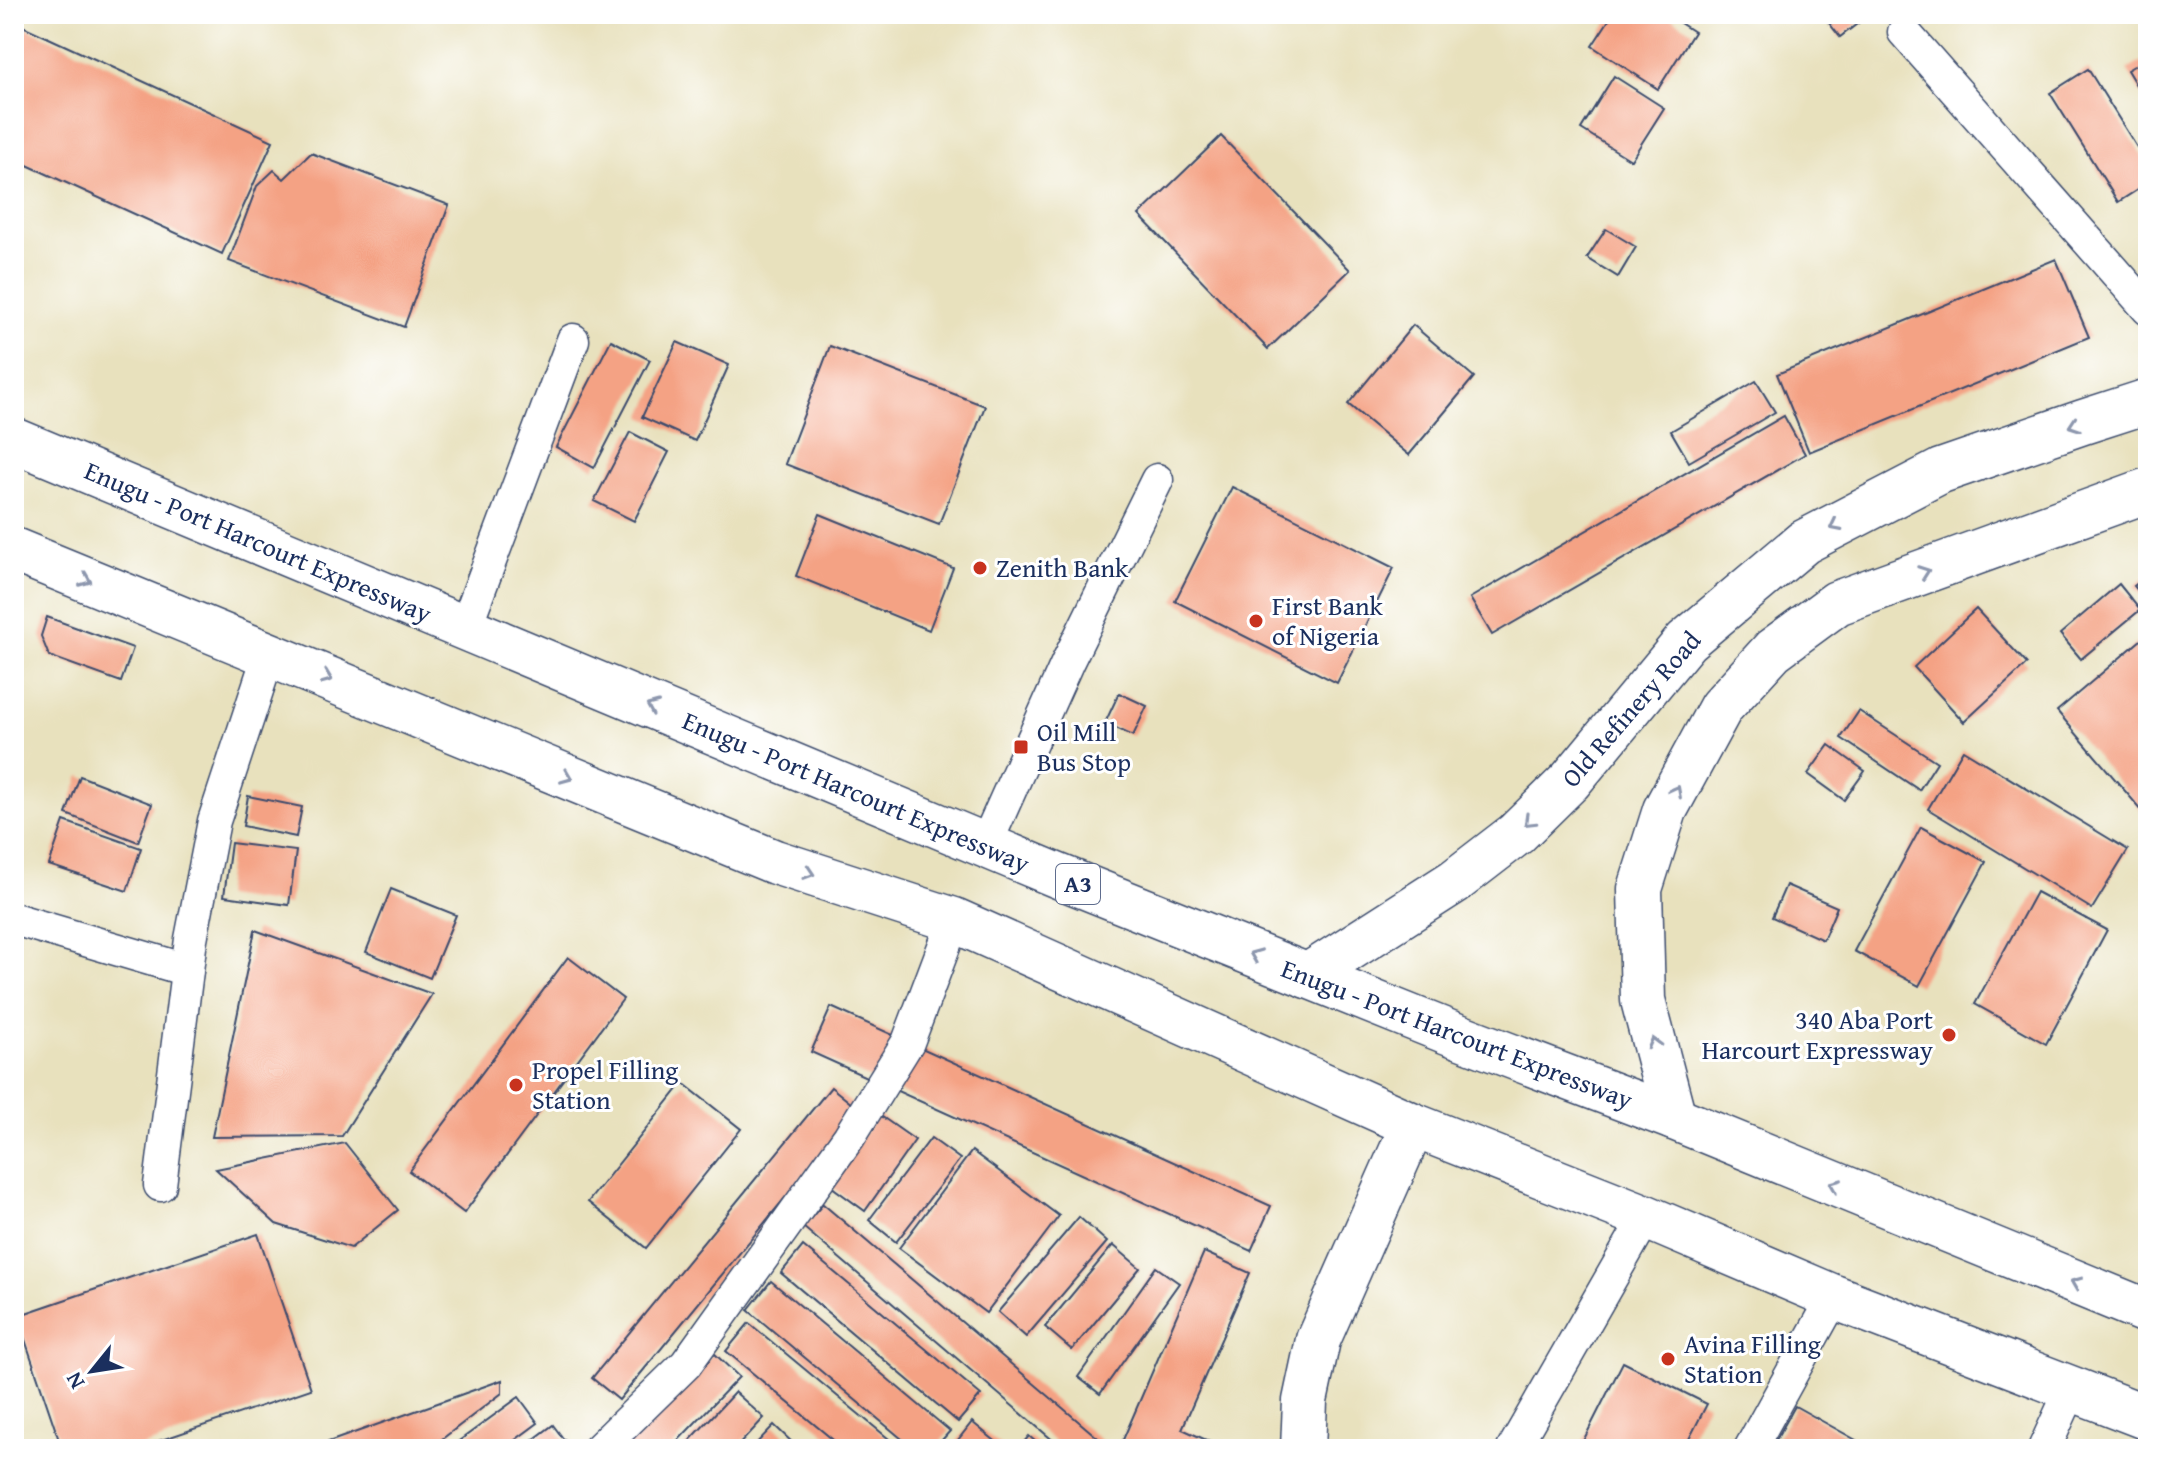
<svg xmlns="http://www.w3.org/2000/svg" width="2162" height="1463" font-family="'Gentium Book Plus',serif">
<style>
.building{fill:#f4a284}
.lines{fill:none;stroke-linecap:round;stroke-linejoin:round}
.lane-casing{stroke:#3a4a6c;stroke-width:35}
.secondary-casing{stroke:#3a4a6c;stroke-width:47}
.highway-casing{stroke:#3a4a6c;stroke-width:47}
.lane{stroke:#fff;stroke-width:32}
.secondary{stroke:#fff;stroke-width:44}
.highway{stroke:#fff;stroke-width:44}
.oneway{stroke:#8d97ae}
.poi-dot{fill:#c8321e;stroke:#fff;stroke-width:3}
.labels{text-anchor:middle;stroke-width:6;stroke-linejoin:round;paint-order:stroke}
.shield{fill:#fff;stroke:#5f6d8e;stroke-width:2}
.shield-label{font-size:24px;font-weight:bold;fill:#1b2f5e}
.street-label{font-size:26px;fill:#1b2f5e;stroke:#fff}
.poi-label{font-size:26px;fill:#1b2f5e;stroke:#fff;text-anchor:start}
</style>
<rect width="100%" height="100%" fill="#fff"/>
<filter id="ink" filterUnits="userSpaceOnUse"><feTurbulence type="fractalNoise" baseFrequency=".0125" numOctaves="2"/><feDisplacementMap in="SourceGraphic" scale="16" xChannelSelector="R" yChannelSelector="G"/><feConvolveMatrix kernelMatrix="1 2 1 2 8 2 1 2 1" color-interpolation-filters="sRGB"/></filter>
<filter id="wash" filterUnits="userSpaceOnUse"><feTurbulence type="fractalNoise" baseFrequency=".006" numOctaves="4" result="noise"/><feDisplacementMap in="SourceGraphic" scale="32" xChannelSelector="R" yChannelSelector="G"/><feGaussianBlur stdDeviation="1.8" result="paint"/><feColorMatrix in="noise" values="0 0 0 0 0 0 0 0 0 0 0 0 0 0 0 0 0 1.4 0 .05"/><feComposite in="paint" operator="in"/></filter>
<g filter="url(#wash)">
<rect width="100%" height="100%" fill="#e8e1bd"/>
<g id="blocks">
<g class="building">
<polygon points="1613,14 1666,14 1694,32 1658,89 1592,46"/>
<polygon points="1822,14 1870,14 1840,37"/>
<polygon points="14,22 273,141 222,254 14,159"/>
<polygon points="2148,58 2148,105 2127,70"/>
<polygon points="2088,69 2148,165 2148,183 2118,202 2050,93"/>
<polygon points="1614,76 1664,108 1631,160 1581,129"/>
<polygon points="1221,136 1350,270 1268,349 1139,215"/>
<polygon points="311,153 449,205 404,327 229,261 257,186 274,170 284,179"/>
<polygon points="1606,229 1636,247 1618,277 1587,258"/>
<polygon points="2056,259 2089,337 1809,452 1777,374"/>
<polygon points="1413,325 1474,377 1409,455 1348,404"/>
<polygon points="611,340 650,360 594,468 556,447"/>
<polygon points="677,342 729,365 695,441 642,417"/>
<polygon points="830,346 985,406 939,524 785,464"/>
<polygon points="1756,381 1775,412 1689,462 1671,431"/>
<polygon points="1784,416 1805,454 1492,635 1470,598"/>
<polygon points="630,432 669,452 634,521 594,501"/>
<polygon points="1232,487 1394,568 1337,683 1175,601"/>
<polygon points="820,514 953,568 929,630 796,576"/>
<polygon points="2148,575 2148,603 2134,586"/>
<polygon points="2119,584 2140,610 2081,659 2060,634"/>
<polygon points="1976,609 2027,664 1964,722 1914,667"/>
<polygon points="47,617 133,648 121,682 49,656 41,636"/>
<polygon points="2148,634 2148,818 2057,711"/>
<polygon points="1119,693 1147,706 1133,736 1105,723"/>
<polygon points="1859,711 1937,762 1919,790 1841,738"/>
<polygon points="1829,745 1865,771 1844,800 1808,774"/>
<polygon points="1963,750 2128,850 2092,909 1928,809"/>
<polygon points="80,776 152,804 138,842 66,814"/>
<polygon points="248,796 302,807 296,837 243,826"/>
<polygon points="64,821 141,848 127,891 49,865"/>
<polygon points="1921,827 1986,862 1919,986 1854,951"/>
<polygon points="231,843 296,851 289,905 224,896"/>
<polygon points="1786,885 1837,907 1823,940 1772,917"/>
<polygon points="391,889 456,915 430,978 366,952"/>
<polygon points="2036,892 2107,930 2046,1044 1975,1004"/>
<polygon points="255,930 432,994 342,1136 212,1137"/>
<polygon points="568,957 623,999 464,1213 409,1171"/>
<polygon points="831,1007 1271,1206 1251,1251 811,1052"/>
<polygon points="683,1083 741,1129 646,1248 588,1202"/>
<polygon points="831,1087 858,1109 619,1400 592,1378"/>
<polygon points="878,1114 915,1140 865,1211 828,1184"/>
<polygon points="931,1138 960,1159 896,1242 869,1220"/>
<polygon points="345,1143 398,1210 351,1248 276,1224 216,1169"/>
<polygon points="972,1151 1059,1216 986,1313 899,1248"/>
<polygon points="823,1204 1111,1449 1063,1449 803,1227"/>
<polygon points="1079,1217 1107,1242 1026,1337 998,1312"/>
<polygon points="258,1234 311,1389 135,1449 62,1449 17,1316"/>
<polygon points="1113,1245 1140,1268 1072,1350 1045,1327"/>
<polygon points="803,1246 981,1395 958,1422 781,1273"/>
<polygon points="1204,1252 1250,1273 1182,1429 1226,1449 1119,1449"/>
<polygon points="1156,1267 1179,1283 1100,1394 1078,1377"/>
<polygon points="771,1281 950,1431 934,1449 914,1449 748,1310"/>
<polygon points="749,1323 901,1449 844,1449 726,1351"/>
<polygon points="714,1353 739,1377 670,1449 622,1449"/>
<polygon points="1623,1362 1707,1404 1684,1449 1579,1449"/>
<polygon points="502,1380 502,1393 429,1449 309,1449"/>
<polygon points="735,1392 764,1418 735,1449 682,1449"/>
<polygon points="519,1397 538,1423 503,1449 448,1449"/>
<polygon points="1795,1406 1872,1449 1771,1449"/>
<polygon points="972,1422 1000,1445 997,1449 951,1449"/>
<polygon points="553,1425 571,1449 521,1449"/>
<polygon points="774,1425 797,1447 796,1449 751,1449"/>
<polygon points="1029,1436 1044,1449 1018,1449"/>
</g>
</g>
</g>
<g filter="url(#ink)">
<use href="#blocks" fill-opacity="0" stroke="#3a4a6c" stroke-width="2"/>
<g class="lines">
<g class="lane-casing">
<g id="lane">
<polyline points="1904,32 2148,309"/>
<polyline points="465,628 573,340"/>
<polyline points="985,846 1068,661 1157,480"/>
<polyline points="14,919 187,970"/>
<polyline points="160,1185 191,939 214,821 269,654"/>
<polyline points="599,1449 686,1364 849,1137 908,1042 954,920"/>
<polyline points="1513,1449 1646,1217"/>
<polyline points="1750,1449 1834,1297"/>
<polyline points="2044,1449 2072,1388"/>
</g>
</g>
<g class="secondary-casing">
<g id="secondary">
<polyline points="1307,976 1455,881 1516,834 1570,781 1686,641 1804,542 1941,471 2083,422 2148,401"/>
<polyline points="1674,1118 1643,1000 1640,889 1665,810 1721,707 1773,650 1837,603 2148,490"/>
<polyline points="1303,1449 1305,1401 1318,1340 1413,1125"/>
</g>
</g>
<g class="highway-casing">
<g id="highway">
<polyline points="14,440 1056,875 1448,1032 1674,1118 2148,1312"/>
<polyline points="14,550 775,862 954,920 1413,1125 1646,1217 1834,1297 2148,1418"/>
</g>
</g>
<use href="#lane" class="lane"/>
<use href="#secondary" class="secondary"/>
<use href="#highway" class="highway"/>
</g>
<defs><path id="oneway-chevron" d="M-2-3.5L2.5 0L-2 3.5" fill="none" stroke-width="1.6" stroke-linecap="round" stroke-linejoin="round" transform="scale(2)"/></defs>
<g class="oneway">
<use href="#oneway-chevron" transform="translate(2074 425) rotate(161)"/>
<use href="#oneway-chevron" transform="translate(1835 526) rotate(153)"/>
<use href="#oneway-chevron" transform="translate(1924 572) rotate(-20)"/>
<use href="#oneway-chevron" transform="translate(86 580) rotate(22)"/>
<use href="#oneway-chevron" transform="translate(327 678) rotate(22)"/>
<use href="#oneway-chevron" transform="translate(652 707) rotate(-157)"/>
<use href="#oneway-chevron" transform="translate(567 777) rotate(22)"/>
<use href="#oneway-chevron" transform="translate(1676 791) rotate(-62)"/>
<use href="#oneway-chevron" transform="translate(1529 821) rotate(136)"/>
<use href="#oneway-chevron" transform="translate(809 873) rotate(18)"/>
<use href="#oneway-chevron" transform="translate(1255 955) rotate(-158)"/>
<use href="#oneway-chevron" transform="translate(1654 1043) rotate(-105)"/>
<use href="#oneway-chevron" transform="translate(1835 1185) rotate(-158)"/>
<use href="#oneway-chevron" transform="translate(2076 1283) rotate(-158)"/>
</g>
</g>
<g class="poi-dot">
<circle cx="980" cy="568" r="8"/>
<circle cx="1256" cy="621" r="8"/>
<rect x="1013" y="739" width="16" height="16" rx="4"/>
<circle cx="1949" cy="1035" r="8"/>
<circle cx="516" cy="1085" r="8"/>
<circle cx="1668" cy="1359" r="8"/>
</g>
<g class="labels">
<rect class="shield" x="1056" y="864" width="44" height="40" rx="6"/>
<g class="shield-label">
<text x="1078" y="892">A3</text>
</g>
<g class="street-label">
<text transform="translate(258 542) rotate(23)" y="9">Enugu - Port Harcourt Expressway</text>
<text transform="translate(1631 709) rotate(-49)" y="9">Old Refinery Road</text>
<text transform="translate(856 792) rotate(23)" y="9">Enugu - Port Harcourt Expressway</text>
<text transform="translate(1457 1034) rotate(21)" y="9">Enugu - Port Harcourt Expressway</text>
</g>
<g class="poi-label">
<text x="996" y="577">Zenith Bank</text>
<text x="1272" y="615">First Bank<tspan x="1272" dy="30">of Nigeria</tspan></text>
<text x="1037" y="741">Oil Mill<tspan x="1037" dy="30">Bus Stop</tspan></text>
<text x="1933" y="1029" text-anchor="end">340 Aba Port<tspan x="1933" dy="30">Harcourt Expressway</tspan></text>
<text x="532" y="1079">Propel Filling<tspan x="532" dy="30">Station</tspan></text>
<text x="1684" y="1353">Avina Filling<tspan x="1684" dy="30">Station</tspan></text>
</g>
</g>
<rect width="2162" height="1463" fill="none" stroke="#fff" stroke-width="48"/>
<g transform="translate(92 1371) rotate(240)" stroke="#ffffff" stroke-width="6" paint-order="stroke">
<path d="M0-6L14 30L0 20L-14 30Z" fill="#1b2f5e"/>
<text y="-12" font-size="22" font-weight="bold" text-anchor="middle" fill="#1b2f5e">N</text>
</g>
</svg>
